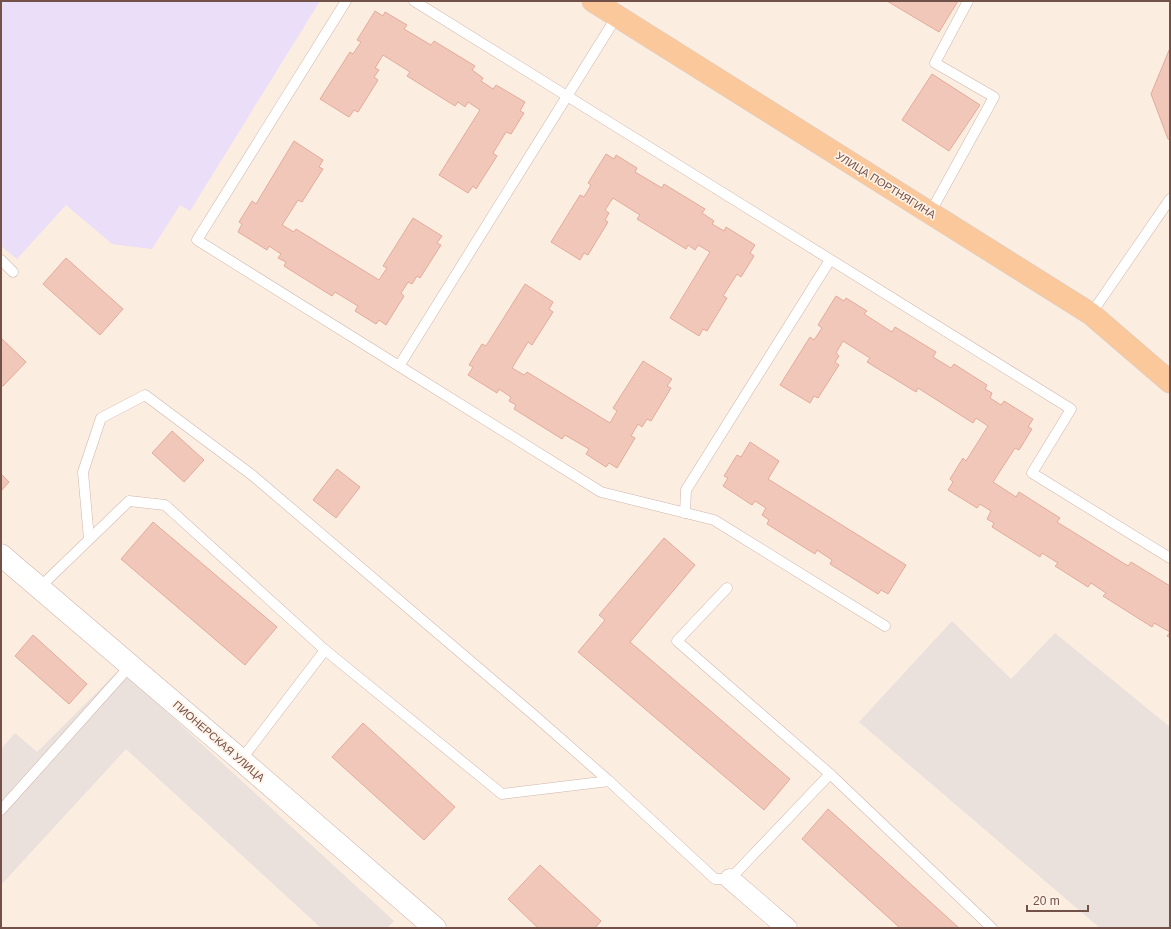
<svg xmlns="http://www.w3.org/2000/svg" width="1171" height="929" font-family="Helvetica,sans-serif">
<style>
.industrial{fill:#eae1dc}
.education{fill:#ebdef8}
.building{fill:#f1c7b9;stroke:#e3ab9a}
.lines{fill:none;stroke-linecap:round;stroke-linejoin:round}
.service-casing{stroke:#cfb5ab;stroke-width:11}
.minor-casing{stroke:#cfb5ab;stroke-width:21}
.tertiary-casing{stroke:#cfb5ab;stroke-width:23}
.primary-casing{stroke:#d8cecc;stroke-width:23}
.service{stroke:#fff;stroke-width:10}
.minor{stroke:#fff;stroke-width:20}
.tertiary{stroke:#fff;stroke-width:22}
.primary{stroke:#fac89a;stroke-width:22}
.labels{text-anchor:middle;stroke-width:3.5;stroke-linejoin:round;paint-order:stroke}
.street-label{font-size:11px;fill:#725148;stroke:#fff2e7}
</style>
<rect width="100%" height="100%" fill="#fcede1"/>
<g class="industrial">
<polygon points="952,621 1011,679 1055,633 1170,727 1170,928 1100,928 859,722"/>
<polygon points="120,669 394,921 387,928 321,928 126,749 1,885 1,749 15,733 37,752"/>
</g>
<polygon class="education" points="1,1 320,1 190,211 180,205 152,249 112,244 66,205 17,259 1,246"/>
<g class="building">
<polygon points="887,1 958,1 939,32"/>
<polygon points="375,11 383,16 385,12 407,25 404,29 431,45 434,41 475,66 472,70 483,78 481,81 493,89 496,85 525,102 520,111 524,113 511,134 506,132 493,153 497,156 476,189 473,186 468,193 439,175 480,110 468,102 465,107 458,102 455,106 407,76 410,72 383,55 375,68 379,70 374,77 378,80 358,112 354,110 349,117 320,99 350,52 353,54 361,42 357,40"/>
<polygon points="1170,48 1170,140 1168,139 1151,94"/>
<polygon points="932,74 980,105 949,151 902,120"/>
<polygon points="294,141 323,160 319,167 323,169 302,202 298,200 282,225 294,232 296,229 379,280 387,268 383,266 413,218 442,236 437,243 441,245 420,278 417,276 412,284 408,282 401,293 404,296 386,325 379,320 376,324 355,311 358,306 335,292 332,296 284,266 286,262 278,258 281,254 269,246 267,250 238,232 242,224 239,222 252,201 256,204"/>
<polygon points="606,154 614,159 616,155 637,168 635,172 662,188 664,184 705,209 702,213 714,221 712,224 724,231 726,227 755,245 750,253 754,256 741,277 737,274 723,296 727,298 707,331 703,329 699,336 670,318 710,252 698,245 695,250 688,245 686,249 637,219 640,215 613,198 605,210 609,213 605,220 608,222 588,255 584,253 580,260 551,242 580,195 584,197 591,185 588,183"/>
<polygon points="66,258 123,309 100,335 43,284"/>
<polygon points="525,284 553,302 549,309 553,312 532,345 528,342 512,368 524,375 527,372 610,423 617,411 613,408 643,361 672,379 667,386 671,388 651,421 647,419 642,427 638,424 631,436 635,438 617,468 609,463 606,467 586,454 589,449 565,435 562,439 514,409 516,405 509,401 511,397 499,389 497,393 468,375 473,367 469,365 482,344 486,346"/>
<polygon points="836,296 844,301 846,298 867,311 864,314 892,332 895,327 936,352 933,357 951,368 954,364 987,385 985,389 992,393 990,398 1001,405 1004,401 1033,419 1028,427 1032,429 1019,450 1015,448 993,482 1016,497 1019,492 1060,518 1057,522 1128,566 1131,562 1170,586 1169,591 1170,592 1170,638 1167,636 1170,632 1154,623 1152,627 1103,596 1106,593 1091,583 1088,587 1055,566 1058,563 1042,553 1040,557 992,527 994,523 987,519 991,511 980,504 977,508 948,490 953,482 950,479 963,458 966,461 988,426 976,418 973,423 918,388 916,392 867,362 870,358 843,341 836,353 839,356 835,362 839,365 818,398 814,396 810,403 780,385 810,337 814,340 822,328 818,325"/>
<polygon points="1,338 26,362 3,386 1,385"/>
<polygon points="172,431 204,460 184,482 152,453"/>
<polygon points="750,442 779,461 768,479 906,565 888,594 881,590 878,594 830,564 832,560 817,550 815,554 767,524 769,520 762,515 766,508 755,501 752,505 723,486 728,478 724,476 737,455 741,457"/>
<polygon points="337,469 360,487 336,518 313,500"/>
<polygon points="1,474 9,482 1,491"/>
<polygon points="153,522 277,627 245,665 121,559"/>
<polygon points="664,538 695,565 630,642 790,779 764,810 578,652 605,620 599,615"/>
<polygon points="33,635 87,684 69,704 15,656"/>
<polygon points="363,723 455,807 424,840 332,757"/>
<polygon points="828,809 959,928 900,928 802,839"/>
<polygon points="540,865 601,921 595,928 538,928 508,899"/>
</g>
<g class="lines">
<g class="service-casing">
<g id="service">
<polyline points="346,1 197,240 399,366 617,16"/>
<polyline points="414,1 1071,409 1032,473 1170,558"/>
<polyline points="930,213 994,97 935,63 968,1"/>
<polyline points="1,260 13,272"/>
<polyline points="1091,314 1170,199"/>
<polyline points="399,366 601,492 714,520 885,626"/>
<polyline points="685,513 686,490 830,260"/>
<polyline points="89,539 83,472 101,418 145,395 252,475 535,716 609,781"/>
<polyline points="39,588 129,501 165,505 325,650 502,794 609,781 715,879 730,879 830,774"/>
<polyline points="727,588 677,641 830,774 992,928"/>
<polyline points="241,760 325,650"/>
<polyline points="1,810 130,666"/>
</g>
</g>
<g class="minor-casing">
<polyline id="minor" points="730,879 787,928"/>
</g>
<g class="tertiary-casing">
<polyline id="tertiary" points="1,555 241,760 435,928"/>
</g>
<g class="primary-casing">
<polyline id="primary" points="593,1 1091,314 1170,382"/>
</g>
<use href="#service" class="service"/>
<use href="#minor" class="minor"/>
<use href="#tertiary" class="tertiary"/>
<use href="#primary" class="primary"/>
</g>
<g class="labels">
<g class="street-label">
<text transform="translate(886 185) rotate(32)" y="4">УЛИЦА ПОРТНЯГИНА</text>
<text transform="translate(219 741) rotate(41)" y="4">ПИОНЕРСКАЯ УЛИЦА</text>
</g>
</g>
<rect width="1171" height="929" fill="none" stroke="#725148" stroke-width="4"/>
<path d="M1027 905v6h61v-6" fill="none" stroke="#725148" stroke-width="2"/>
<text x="1033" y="905" font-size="12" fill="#725148" stroke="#fff2e7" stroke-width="3" paint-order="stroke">20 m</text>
</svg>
